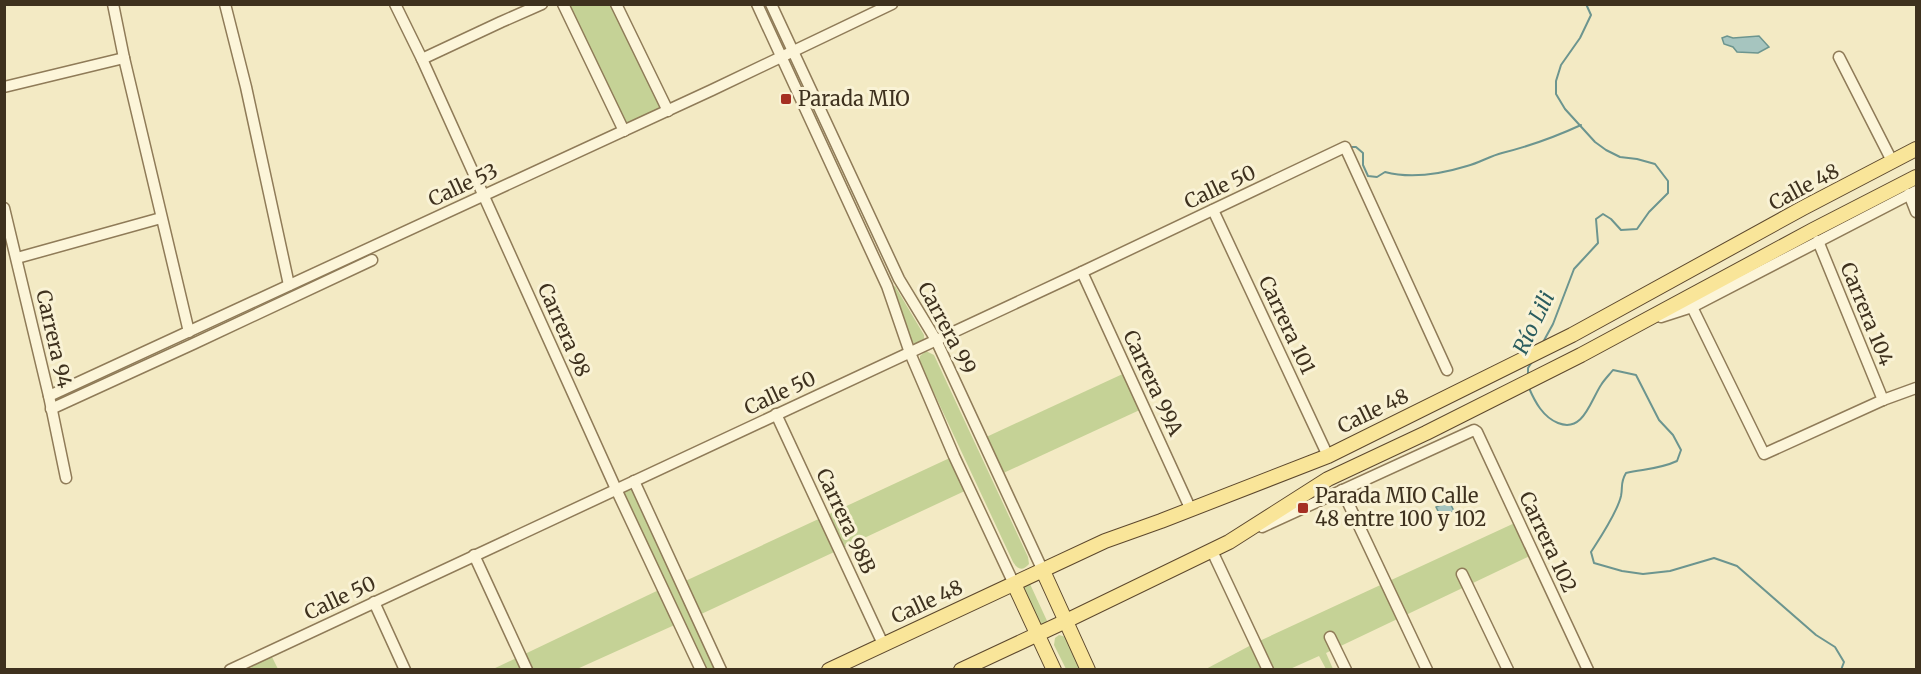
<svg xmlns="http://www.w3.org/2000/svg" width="1921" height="674" font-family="Merriweather,serif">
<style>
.green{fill:#c5d296}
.water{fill:#a6c5bf;stroke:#6c958f;stroke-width:1.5}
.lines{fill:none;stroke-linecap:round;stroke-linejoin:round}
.stream{stroke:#6c958f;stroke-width:2}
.minor-casing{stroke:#8f7b58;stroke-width:13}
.major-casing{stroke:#5d482d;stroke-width:16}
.minor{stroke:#fcf5d9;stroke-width:10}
.major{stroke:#f9e599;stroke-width:14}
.poi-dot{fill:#a52f22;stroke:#f9f2d5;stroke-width:2}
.labels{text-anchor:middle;stroke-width:6;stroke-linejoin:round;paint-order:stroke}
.poi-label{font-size:20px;fill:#3e311e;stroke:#f9f2d5;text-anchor:start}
.street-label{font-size:20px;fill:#3e311e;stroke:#f9f2d5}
.water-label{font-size:21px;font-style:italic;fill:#2b5d5f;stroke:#f9f2d5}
</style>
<rect width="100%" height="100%" fill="#f3eac4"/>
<g class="green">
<polygon points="563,5 616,5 668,111 624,131"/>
<polygon points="895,286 924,335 924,341 917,345 912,342 893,287"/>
<path d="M926,351l8,4 94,202 1,7c-6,7 -11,6 -16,-2l-93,-199v-7z"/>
<polygon points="1127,372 1144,408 999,475 982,439"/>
<polygon points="954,456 969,489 697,616 721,669 701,669 679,623 577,669 491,670 663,588 616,489 634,481 681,583"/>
<polygon points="1519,521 1534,554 1326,653 1333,669 1326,669 1319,656 1290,669 1204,670 1255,643"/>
<polygon points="1030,584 1048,623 1041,627 1023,588"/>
<polygon points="1059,635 1066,637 1081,669 1066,669 1054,645 1055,638"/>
<polygon points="269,651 278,669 252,669 248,661"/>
</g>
<g class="water">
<polygon points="1727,36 1733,38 1759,36 1769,47 1758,53 1737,52 1733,47 1724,44 1722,38"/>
<polygon points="1449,501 1454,511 1441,517 1436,507"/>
</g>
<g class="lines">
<g class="stream">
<path d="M1349,147h7l7,6v12l5,11 9,1 8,-5c26,7 56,2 82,-6 12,-3 23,-10 35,-13 28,-7 53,-16 79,-28"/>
<polyline points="1542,344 1553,324 1574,269 1598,243 1596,219 1603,214 1611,219 1621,230 1637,229 1649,212 1668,193 1668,181 1655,164 1637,159 1620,157 1606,150 1595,142 1565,109 1556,94 1556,81 1561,65 1580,38 1591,15 1586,4"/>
<polyline points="1528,376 1528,368 1532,362"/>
<path d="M1529,388c6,14 14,29 29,35 25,10 32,-21 43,-38 3,-5 8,-10 12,-15l23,5 23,45 14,15 8,15 -4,11c-17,8 -33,8 -51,12 -6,10 -3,13 -5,23 -4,17 -21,42 -30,56l3,11 28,8 21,3 27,-3 44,-13 23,8 79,69 19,12 9,15 -3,8"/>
</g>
<g class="minor-casing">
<g id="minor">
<polyline points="113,4 124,58 189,332"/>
<polyline points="225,4 246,87 289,285"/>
<polyline points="395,4 422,59 616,489 701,670"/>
<polyline points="563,4 624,131"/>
<polyline points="616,4 668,111"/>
<polyline points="757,4 887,286 910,353 954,456 1014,584"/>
<polyline points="771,4 899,279 936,340 1043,571"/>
<polyline points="1839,57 1892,161"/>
<polyline points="422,59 501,22 542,4"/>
<polyline points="4,87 124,58"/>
<polyline points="1909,194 1916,212"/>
<polyline points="4,208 49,396 66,478"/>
<polyline points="1213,210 1328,456"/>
<polyline points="1818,241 1883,400"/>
<polyline points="17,258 161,218"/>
<polyline points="1082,272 1191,510"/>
<polyline points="1692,307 1764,454 1883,400 1916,388"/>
<polyline points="1661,317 1692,307 1916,191"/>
<polyline points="49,396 712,90 892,4"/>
<polyline points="51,409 193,344 372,260"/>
<polyline points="776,414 883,644"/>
<polyline points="634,481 721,670"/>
<polyline points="1342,490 1427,670"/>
<polyline points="1262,527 1474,430 1477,432 1588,670"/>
<polyline points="1212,551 1268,670"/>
<polyline points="474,555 527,670"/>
<polyline points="1462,574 1508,670"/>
<polyline points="374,602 405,670"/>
<polyline points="1330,637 1346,670"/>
<polyline points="230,670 1082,272 1345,147 1447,370"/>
</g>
</g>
<g class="major-casing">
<g id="major">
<polyline points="1043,571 1088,670"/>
<polyline points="1014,584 1054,670"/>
<polyline points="829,670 1105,541 1161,521 1328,456 1572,335 1803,208 1916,149"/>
<polyline points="961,670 1066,621 1229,542 1328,479 1426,433 1581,355 1813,230 1916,177"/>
</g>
</g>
<use href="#minor" class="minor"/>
<use href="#major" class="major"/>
</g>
<g class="poi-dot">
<rect x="780" y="93" width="12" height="12" rx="3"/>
<rect x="1297" y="502" width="12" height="12" rx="3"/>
</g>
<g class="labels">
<g class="poi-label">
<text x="798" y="106">Parada MIO</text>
<text x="1315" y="503">Parada MIO Calle<tspan x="1315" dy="23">48 entre 100 y 102</tspan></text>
</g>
<g class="street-label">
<text transform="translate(463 185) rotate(-25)" y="7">Calle 53</text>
<text transform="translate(1220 187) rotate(-25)" y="7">Calle 50</text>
<text transform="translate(1804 187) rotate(-28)" y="7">Calle 48</text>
<text transform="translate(1867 314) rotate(68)" y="7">Carrera 104</text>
<text transform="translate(1287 325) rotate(65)" y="7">Carrera 101</text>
<text transform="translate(947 328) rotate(62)" y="7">Carrera 99</text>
<text transform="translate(564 330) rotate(66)" y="7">Carrera 98</text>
<text transform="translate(54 339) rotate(77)" y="7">Carrera 94</text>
<text transform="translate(1153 383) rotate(65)" y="7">Carrera 99A</text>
<text transform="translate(780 393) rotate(-25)" y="7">Calle 50</text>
<text transform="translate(1373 411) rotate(-26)" y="7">Calle 48</text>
<text transform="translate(846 521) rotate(65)" y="7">Carrera 98B</text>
<text transform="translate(1548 542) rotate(65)" y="7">Carrera 102</text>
<text transform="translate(340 598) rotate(-25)" y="7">Calle 50</text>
<text transform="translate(927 602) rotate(-25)" y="7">Calle 48</text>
</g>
<g class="water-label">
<text transform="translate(1534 323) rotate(-64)" y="7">Río Lili</text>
</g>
</g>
<rect width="1921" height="674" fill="none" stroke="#3e311e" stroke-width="12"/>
</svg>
